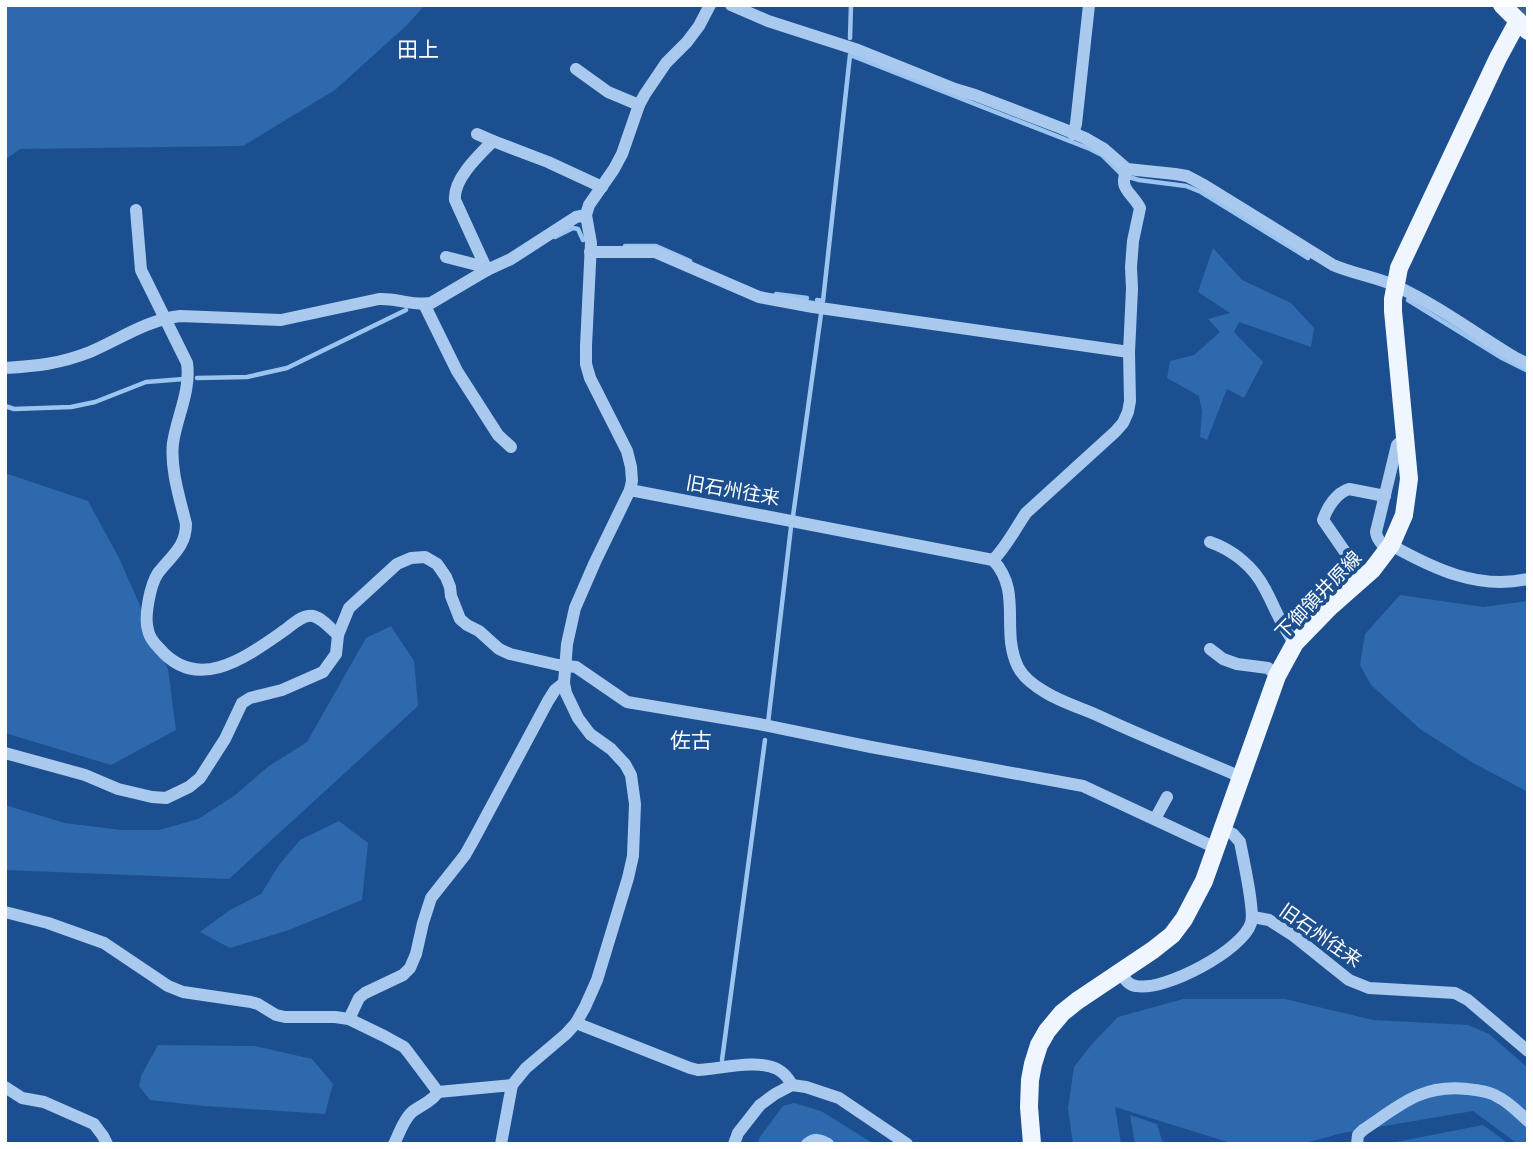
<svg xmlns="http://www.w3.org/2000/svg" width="1533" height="1149" font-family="Signika,'Noto Sans JP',sans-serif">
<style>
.green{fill:#2e69ad}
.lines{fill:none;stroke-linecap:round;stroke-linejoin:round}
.stream{stroke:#9cc4f0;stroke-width:4.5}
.river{stroke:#3c6290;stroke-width:24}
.minor{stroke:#a9c9ee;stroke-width:12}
.major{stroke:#f0f6ff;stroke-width:18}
.labels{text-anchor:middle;stroke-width:7;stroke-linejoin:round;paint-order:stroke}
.street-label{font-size:19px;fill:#fff;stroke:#1b4f8f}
.neighbourhood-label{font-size:21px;fill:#fff;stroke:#1b4f8f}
</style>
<rect width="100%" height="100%" fill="#1b4f8f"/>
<g class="green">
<polygon points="5,5 425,5 407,25 335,90 243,146 20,149 5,160"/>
<polygon points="1213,248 1242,280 1291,303 1314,328 1311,347 1239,322 1234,332 1263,362 1244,398 1227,389 1207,440 1200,437 1202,411 1199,396 1167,378 1170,361 1194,355 1220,332 1208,319 1230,313 1198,292"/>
<polygon points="5,473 88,501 119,558 168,669 176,730 111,765 5,733"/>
<polygon points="1400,595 1483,607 1528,601 1528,792 1475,764 1420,729 1371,685 1360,665 1365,634"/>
<polygon points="391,626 414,661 418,706 229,879 5,870 5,805 65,823 121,830 159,830 198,819 234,796 269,766 307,742 366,638"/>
<polygon points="339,821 368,843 362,900 289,930 230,948 200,932 230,910 261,894 279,865 300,840"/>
<polygon points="1183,999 1285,999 1373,1020 1468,1025 1489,1034 1528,1068 1528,1144 1518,1144 1473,1111 1343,1133 1301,1144 1234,1144 1115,1107 1121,1144 1073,1144 1068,1108 1074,1067 1092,1044 1118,1017"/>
<polygon points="158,1045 255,1046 312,1059 333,1084 325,1114 205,1106 150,1100 139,1086 141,1076"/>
<polygon points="794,1103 821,1111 874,1144 757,1144 760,1137 783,1106"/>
<polygon points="1130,1115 1157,1124 1163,1144 1135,1144"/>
<polygon points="1483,1125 1509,1144 1386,1144"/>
</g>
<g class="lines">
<g class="stream">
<polyline points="850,38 851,5"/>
<polyline points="555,237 573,228 578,229 583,240"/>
<polyline points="625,246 656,246 690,261"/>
<polyline points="776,294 807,298"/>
<polyline points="817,300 823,301 850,55 1090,149 1102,155 1122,175 1139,180 1186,186 1201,192 1308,258"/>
<polyline points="1408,300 1502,358 1528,371"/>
<polyline points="197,378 247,377 287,368 406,310"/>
<polyline points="5,406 14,409 71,407 95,402 146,382 184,379"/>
<polyline points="793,516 821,314"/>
<polyline points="768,723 791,527"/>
<polyline points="722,1060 765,740"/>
</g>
<polyline class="river" points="1527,5 1528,6"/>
<g class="minor">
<path d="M731,5l37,16 90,29 97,39 20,6 86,33 24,10 19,11 23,20 48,5 12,2 17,9 129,80c21,9 43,12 63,21 41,19 80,48 118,71l14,7"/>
<polyline points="576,69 608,92 639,105"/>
<polyline points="477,134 493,141"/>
<polyline points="1073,134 1076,124 1089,5"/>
<path d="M136,210l5,60 46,93c4,28 -10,53 -14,80 -3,26 7,56 13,81 0,23 -15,32 -28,49 -8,12 -14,44 -10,57 1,7 6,13 11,18 39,46 87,9 126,-18 8,-6 18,-16 28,-14 9,2 18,13 25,19"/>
<polyline points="590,252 655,252 759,297 813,307 1129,352"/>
<polyline points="446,257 481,266 487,270"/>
<path d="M487,270l-32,-70c-2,-21 24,-45 38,-59l55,21 54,25"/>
<polyline points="424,304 457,371 498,435 511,447"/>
<path d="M5,368c32,-2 54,-4 85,-16 30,-13 57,-32 90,-36l101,4 98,-21c17,-1 35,7 52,4l56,-33 24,-11 65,-42 10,-2"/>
<path d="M630,490l363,70c30,32 7,70 25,107 5,10 17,19 27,25 16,10 36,16 54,24 47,22 95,41 142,61"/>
<path d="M1210,542c23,8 44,25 55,47 10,18 16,38 30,54"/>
<path d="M1391,545c43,24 87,45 137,34"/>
<path d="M1388,549c-6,-5 -11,-9 -12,-17l21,-87 9,-8"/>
<path d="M993,560c14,-14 22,-31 33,-47l89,-81 8,-9 5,-11 2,-11 -1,-49 3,-63 -1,-22 2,-26 7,-33c-9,-17 -22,-18 -13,-39"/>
<path d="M1363,578l-40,-58c4,-12 13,-27 26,-31l36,7"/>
<polyline points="1210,649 1223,659 1237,664 1268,668 1277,676"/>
<polyline points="5,753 85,775 118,789 152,797 166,798 189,787 200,778 225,739 242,703 250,698 282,690 323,672 336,654 338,635 349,608 397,564 411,558 425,557 437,564 446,577 450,587 451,596 460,619 467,625 479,631 499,649 510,654 558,665 576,667 627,702 759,724 871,747 1083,786 1216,848"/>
<polyline points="1155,819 1167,797"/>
<polyline points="5,912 48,923 104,943 168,986 183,992 251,1002 258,1004 276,1015 285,1017 335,1017 349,1019 384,1036 404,1047 408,1052 438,1092 512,1085"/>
<polyline points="1253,917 1269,920 1294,936 1349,980 1369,988 1455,993 1468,1000 1528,1051"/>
<path d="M1120,973c5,6 8,12 16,13 28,6 107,-36 115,-63 4,-12 -8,-65 -11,-81l-7,-8 -10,-5"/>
<polyline points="349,1019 359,998 365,993 403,975 410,968 416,954 423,923 431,898 465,855 474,839 548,701 555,690 564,683"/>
<path d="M576,1023l114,45 8,2c22,-1 59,-11 79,-1 6,3 12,10 15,16"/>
<polyline points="5,1087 22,1098 44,1102 94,1124 103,1136 107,1144"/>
<path d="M394,1144c5,-10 9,-23 17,-31 9,-8 20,-10 27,-21"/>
<polyline points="501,1144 512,1085 526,1068 566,1034 576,1023 585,1007 597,980 628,878 633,856 635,804 631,775 625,764 611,749 590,734 578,718 566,693 564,683 567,644 575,608 595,562 630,490 632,481 631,467 627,451 590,378 586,364 586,346 591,243 586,215 589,205 614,169 622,154 639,105 645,94 666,63 687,42 699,26 710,5"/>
<polyline points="734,1144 738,1133 760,1105 775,1094 792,1085 806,1087 839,1098 907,1144"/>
<path d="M807,1144c8,-6 12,-5 21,0"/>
<path d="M1357,1144l1,-9 5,-5c36,-24 58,-46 104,-41 10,1 22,2 31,8 11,5 21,16 30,24"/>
</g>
<g class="major">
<polyline points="1502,5 1528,31"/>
<polyline points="1032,1144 1029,1107 1030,1080 1033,1064 1039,1045 1047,1031 1062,1013 1077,1001 1153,950 1172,935 1184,919 1204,881 1277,676 1295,643 1330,607 1372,570 1391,545 1404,515 1409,479 1393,311 1393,299 1399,268 1498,58 1518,21"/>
</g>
</g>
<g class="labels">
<g class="street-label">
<text transform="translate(733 490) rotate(10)" y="7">旧石州往来</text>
<text transform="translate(1318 595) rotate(-46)" y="7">下御領井原線</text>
<text transform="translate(1321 935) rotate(35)" y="7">旧石州往来</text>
</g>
<g class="neighbourhood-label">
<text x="418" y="57">田上</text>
<text x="691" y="748">佐古</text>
</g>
</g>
<rect width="1533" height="1149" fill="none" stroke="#ffffff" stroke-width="14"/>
</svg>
